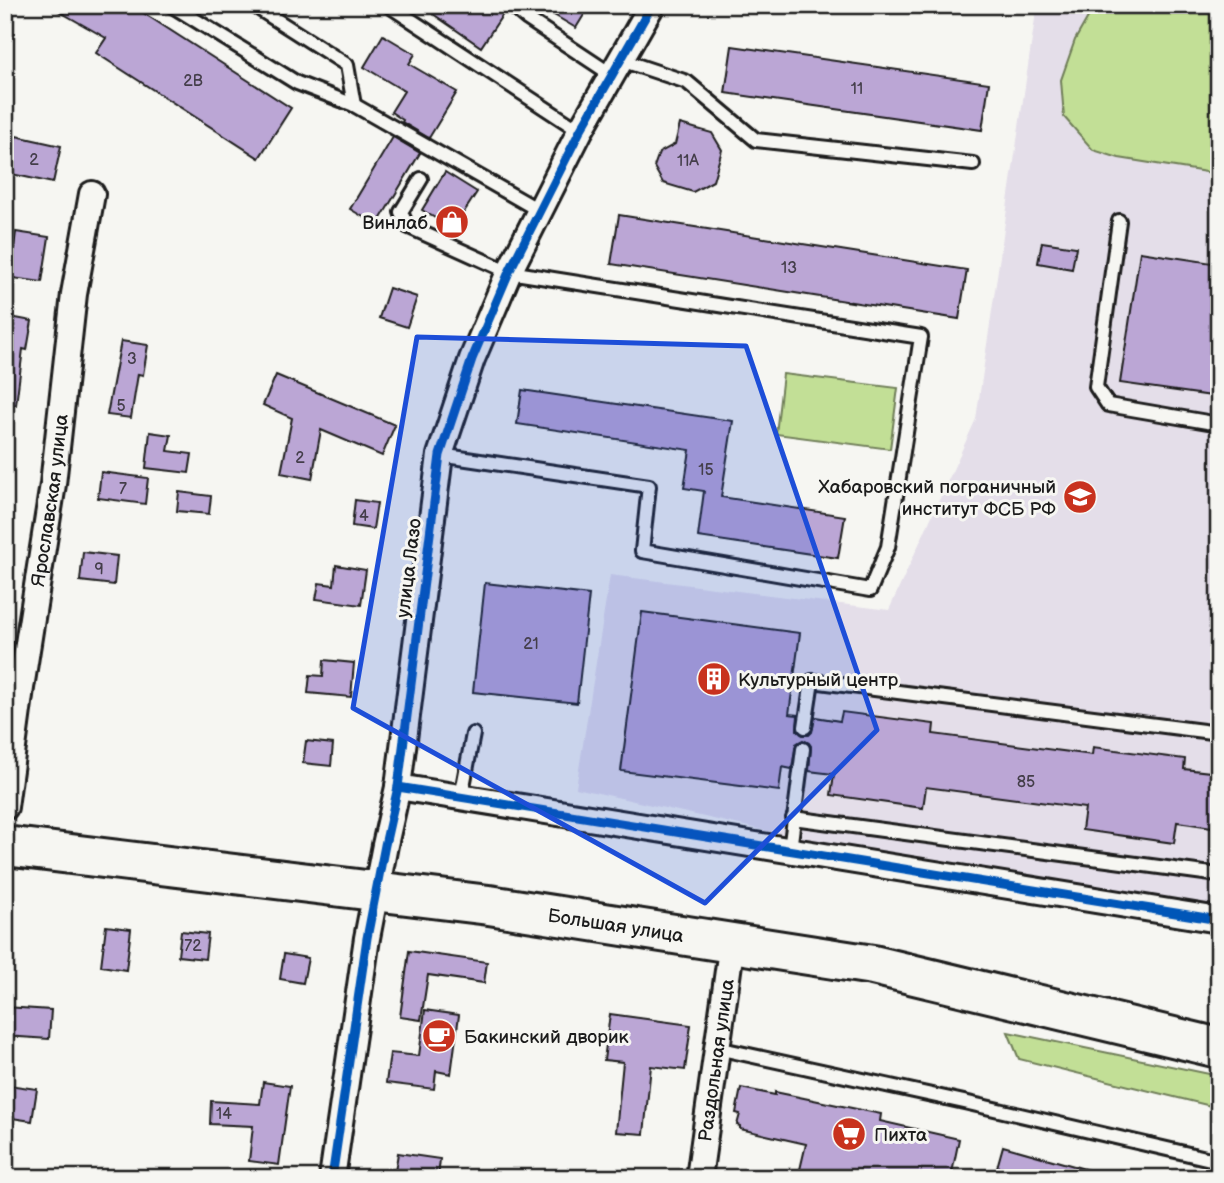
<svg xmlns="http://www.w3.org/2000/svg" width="1224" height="1183" font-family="'Balsamiq Sans',sans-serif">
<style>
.built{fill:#e4dee9}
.green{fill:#c2df96;stroke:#6f7e59;stroke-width:2}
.building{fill:#bba6d5;stroke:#1c1c1c;stroke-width:2}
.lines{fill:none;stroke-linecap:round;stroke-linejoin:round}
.lane-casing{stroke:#1c1c1c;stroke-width:18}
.street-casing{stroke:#1c1c1c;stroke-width:30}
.highway-casing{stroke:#1c1c1c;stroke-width:44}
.lane{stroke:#f6f6f2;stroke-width:12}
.street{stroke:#f6f6f2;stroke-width:24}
.highway{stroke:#f6f6f2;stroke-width:38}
.cycleway-casing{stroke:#f6f6f2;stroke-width:13}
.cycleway{stroke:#0057b8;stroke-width:9}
.marked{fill:#1d4ed8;fill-opacity:0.2;stroke:#1d4ed8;stroke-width:5;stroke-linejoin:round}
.labels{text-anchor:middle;stroke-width:6;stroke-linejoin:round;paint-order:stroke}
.number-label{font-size:16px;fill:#443e4a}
.poi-label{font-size:19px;fill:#1c1c1c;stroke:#f6f6f2;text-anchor:start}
.street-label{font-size:19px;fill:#1c1c1c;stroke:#f6f6f2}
</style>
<rect width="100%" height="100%" fill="#f6f6f2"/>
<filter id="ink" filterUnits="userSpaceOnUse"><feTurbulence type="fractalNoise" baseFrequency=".0143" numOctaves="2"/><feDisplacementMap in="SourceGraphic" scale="14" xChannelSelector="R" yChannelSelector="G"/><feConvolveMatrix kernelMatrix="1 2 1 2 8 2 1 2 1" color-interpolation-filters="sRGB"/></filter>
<g filter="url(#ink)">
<polygon class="built" points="1037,5 1219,5 1219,913 956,874 576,788 610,575 889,610 976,419"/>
<g class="green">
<polygon points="1095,5 1198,5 1219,9 1219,174 1119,158 1093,150 1064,117 1061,80 1075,40"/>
<polygon points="783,374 898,388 890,449 776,434"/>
<polygon points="1008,1032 1219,1076 1219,1108 1019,1059"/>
</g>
<g class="building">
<polygon points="48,5 131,5 291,108 259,158 96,53 106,38"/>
<polygon points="420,5 502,5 505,11 481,47"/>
<polygon points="537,5 590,5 576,28"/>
<polygon points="383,35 415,54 409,64 457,92 429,138 402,122 403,120 391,112 404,91 364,67"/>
<polygon points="732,46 989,83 982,130 725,93"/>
<polygon points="680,124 712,133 722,150 713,181 693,192 663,183 654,167 659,153 675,144"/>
<polygon points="16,136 61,146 53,183 7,173"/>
<polygon points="393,137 420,153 377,225 350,209"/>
<polygon points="445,172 477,192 453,229 422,210"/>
<polygon points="619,215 967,270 959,319 611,264"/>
<polygon points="16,232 49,237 42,282 5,277 5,254 13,255"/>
<polygon points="1042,242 1076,247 1072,269 1038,263"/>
<polygon points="1140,252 1219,264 1219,397 1120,383"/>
<polygon points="389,288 417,297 407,327 379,318"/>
<polygon points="5,316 32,321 27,350 23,349 16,405 5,404"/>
<polygon points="121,341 148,345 143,375 138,374 131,418 107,415"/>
<polygon points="276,375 395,425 382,456 321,430 312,479 281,473 292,418 263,405"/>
<polygon points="522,390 733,421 721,497 845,516 838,558 698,537 704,491 684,488 690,450 517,424"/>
<polygon points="150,432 171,435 168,451 192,454 189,473 146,468"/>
<polygon points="101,472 148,478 145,504 98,498"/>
<polygon points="179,492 211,496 209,514 177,511"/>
<polygon points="355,500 377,503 373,529 352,526"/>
<polygon points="83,552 117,556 114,585 80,581"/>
<polygon points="336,565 366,570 361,605 316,599 319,583 334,585"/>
<polygon points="485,583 589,595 577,703 473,692"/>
<polygon points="642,612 800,633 789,714 798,715 797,730 803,735 809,735 812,732 815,717 840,721 842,712 934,724 933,734 1092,755 1093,747 1185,759 1184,769 1219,773 1219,828 1177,822 1174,843 1082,830 1085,808 926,787 923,808 831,795 834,774 809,771 811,746 809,743 803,740 796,744 792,769 782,767 779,791 621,771"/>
<polygon points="324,660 354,663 351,697 308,693 310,675 323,676"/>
<polygon points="306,741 333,744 331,766 303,763"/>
<polygon points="106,926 131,929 126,970 101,966"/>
<polygon points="181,931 208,934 205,959 178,956"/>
<polygon points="409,951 487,962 484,983 428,975 421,1020 400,1017"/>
<polygon points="284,954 308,958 303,983 280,979"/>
<polygon points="5,1007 51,1010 49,1039 5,1036"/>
<polygon points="425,1010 459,1015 451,1074 436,1071 434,1089 386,1083 390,1053 419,1056"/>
<polygon points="610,1014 691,1025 685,1070 651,1066 644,1134 616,1132 623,1062 604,1060"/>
<polygon points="263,1082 290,1086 279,1165 249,1161 253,1126 210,1124 211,1101 260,1104"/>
<polygon points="8,1085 37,1089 32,1121 5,1117"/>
<polygon points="741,1088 775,1095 775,1092 881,1114 880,1121 959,1139 951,1178 798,1178 806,1144 740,1129 740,1126 737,1125 740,1114 736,1113"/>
<polygon points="1003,1146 1099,1173 1099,1178 994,1178"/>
<polygon points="398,1153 440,1159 438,1178 394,1178"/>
</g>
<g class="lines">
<g class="lane-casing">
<g id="lane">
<polyline points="171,5 297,83 354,105 540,211"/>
<polyline points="253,5 347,65 354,105"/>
<polyline points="388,5 580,131"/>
<polyline points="511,5 526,18 612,75"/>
<polyline points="621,60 687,82 756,140 973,164"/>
<polyline points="421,179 401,212 407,226 509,272 921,337 888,547 870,590 642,551 649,486 440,455"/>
<polyline points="1119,221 1096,387 1108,405 1219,424"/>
<polyline points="805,727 812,681 1219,733"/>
<polyline points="461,797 473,734"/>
<polyline points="793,818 1219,875"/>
<polyline points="790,850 803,749"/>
<polyline points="717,1048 964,1102 1219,1161"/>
</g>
</g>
<g class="street-casing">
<g id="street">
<polyline points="398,787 1219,920"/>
<path id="s1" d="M5,807l16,-119 32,-204 21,-190 18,-100"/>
<polyline points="332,1178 367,938 385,845 398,787 440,455 472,359 509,272 580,131 652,5"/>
<path id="s2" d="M699,1178l33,-236"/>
</g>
</g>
<g class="highway-casing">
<g id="highway">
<path id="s3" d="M5,846l484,59 384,60 346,83"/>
</g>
</g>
<use href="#lane" class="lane"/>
<use href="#street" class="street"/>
<use href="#highway" class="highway"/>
<g class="cycleway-casing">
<g id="cycleway">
<polyline points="398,787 1219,920"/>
<polyline points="332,1178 367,938 385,845 398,787 440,455 472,359 509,272 580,131 652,5"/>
</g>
</g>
<use href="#cycleway" class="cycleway"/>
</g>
</g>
<path class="marked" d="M417,337l329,9 131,384 -172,173 -352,-195z"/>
<defs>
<g id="shop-disc" transform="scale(1.75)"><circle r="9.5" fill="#c8321e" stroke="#f6f6f2"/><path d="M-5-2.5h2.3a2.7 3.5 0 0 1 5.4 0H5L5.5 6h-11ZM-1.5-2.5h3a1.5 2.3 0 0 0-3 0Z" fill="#fff"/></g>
<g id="university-disc" transform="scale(1.75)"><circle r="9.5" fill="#c8321e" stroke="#f6f6f2"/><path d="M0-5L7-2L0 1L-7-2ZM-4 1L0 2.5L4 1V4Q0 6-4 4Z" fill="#fff"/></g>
<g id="building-disc" transform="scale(1.75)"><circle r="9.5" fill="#c8321e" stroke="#f6f6f2"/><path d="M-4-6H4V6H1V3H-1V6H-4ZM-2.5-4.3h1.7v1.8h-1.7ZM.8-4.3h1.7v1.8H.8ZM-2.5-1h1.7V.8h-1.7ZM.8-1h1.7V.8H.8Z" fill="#fff"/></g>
<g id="cafe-disc" transform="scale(1.75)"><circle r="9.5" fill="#c8321e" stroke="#f6f6f2"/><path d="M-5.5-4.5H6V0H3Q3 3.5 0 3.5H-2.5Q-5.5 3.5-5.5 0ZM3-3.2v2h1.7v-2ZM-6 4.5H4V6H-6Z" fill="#fff"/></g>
<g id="supermarket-disc" transform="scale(1.75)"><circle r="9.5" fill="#c8321e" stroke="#f6f6f2"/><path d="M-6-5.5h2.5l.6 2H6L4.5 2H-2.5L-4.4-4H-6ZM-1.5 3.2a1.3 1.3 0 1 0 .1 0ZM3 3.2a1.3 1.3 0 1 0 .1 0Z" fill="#fff"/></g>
</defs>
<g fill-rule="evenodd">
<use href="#shop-disc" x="452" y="222"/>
<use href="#university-disc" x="1080" y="497"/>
<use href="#building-disc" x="714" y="679"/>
<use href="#cafe-disc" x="439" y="1036"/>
<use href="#supermarket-disc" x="849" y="1134"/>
</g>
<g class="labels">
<g class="number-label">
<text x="193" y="86">2В</text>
<text x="857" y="94">11</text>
<text x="34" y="165">2</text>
<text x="688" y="166">11А</text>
<text x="789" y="273">13</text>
<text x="132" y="364">3</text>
<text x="121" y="411">5</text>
<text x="300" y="463">2</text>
<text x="706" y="475">15</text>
<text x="123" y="494">7</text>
<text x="364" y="521">4</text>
<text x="99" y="574">9</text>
<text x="531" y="649">21</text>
<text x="1026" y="787">85</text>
<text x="193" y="951">72</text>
<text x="224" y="1119">14</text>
</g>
<g class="poi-label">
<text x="428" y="229" text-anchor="end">Винлаб</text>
<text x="1056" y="493" text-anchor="end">Хабаровский пограничный<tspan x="1056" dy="22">институт ФСБ РФ</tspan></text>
<text x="738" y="686">Культурный центр</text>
<text x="464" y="1043">Бакинский дворик</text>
<text x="874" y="1141">Пихта</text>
</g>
<g class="street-label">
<text dy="7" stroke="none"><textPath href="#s1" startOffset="310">Ярославская улица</textPath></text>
<text transform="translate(408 568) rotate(-83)" y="7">улица Лазо</text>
<text dy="7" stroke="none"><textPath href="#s3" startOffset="616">Большая улица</textPath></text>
<text dy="7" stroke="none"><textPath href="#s2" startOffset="119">Раздольная улица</textPath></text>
</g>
</g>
<rect width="1224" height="1183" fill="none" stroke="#f6f6f2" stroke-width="28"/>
<rect x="14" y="14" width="1196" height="1155" fill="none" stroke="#1c1c1c" stroke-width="2.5" filter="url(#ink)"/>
</svg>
